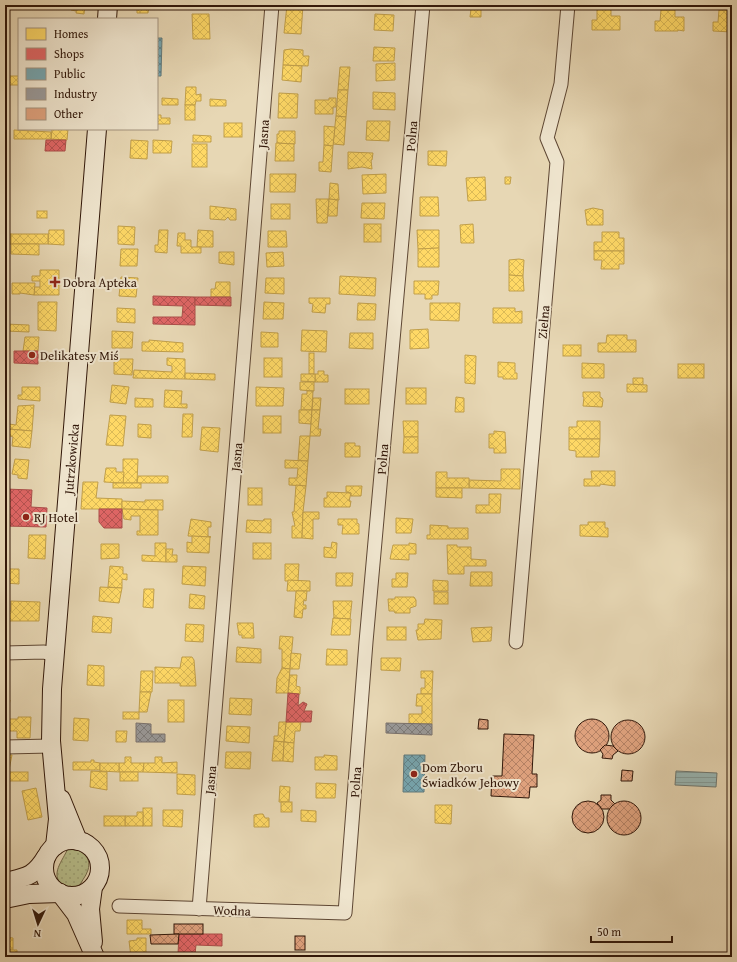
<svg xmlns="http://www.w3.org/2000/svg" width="737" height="962" font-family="'Gentium Book Plus',serif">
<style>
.grass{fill:url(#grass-dots);stroke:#746a4a}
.water{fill:url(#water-rules);stroke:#6f7871}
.homes{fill:url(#homes-cross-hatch);stroke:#c19f4a}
.shops{fill:url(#shops-cross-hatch);stroke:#ac4e4a}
.public{fill:url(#public-cross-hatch);stroke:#617a7d}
.industry{fill:url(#industry-cross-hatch);stroke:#7a726e}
.building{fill:url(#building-cross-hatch);stroke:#311709}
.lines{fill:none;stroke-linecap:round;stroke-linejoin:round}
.street-casing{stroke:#5e4734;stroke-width:15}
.secondary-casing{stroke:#311709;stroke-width:20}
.street{stroke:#efe5ce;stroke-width:13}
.secondary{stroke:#efe5ce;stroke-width:18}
.poi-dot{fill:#8f2418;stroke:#efe5ce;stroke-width:1.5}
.labels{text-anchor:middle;stroke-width:4;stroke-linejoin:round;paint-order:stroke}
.street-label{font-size:13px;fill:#311709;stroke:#efe5ce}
.poi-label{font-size:13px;fill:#311709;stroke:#efe5ce;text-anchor:start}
</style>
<defs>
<pattern id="grass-dots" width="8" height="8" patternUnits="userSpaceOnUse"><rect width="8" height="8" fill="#b7be8b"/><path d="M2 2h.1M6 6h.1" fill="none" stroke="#9ea377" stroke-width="1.8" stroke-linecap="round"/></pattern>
<pattern id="water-rules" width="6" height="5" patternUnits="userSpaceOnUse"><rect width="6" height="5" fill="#99b8b6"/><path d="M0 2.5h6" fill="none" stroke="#849d9b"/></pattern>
<pattern id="homes-cross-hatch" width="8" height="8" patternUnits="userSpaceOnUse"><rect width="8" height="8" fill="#ffd966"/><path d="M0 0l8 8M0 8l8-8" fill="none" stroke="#dbba57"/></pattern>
<pattern id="shops-cross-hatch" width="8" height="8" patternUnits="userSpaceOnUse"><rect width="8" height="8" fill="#e06666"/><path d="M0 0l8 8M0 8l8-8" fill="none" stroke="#b65352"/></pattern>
<pattern id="public-cross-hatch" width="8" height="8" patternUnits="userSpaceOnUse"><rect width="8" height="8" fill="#76a5af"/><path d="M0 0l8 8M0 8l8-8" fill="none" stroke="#61858d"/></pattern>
<pattern id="industry-cross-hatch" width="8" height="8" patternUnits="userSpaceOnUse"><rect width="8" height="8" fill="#999"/><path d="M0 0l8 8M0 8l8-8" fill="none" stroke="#7d7c7b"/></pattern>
<pattern id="building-cross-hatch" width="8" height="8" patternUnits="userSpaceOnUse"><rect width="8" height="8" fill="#dea17d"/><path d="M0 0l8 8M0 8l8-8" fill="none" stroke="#b58265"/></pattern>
</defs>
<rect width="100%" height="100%" fill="#e7d7b4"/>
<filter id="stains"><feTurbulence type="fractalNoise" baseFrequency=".005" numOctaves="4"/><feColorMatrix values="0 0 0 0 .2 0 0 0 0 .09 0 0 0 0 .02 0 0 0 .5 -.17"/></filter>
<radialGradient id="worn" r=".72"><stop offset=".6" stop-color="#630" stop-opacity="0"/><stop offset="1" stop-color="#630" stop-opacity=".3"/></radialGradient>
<path class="grass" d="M68,848c13,1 24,8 20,22 -2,7 -8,12 -10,20 -6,1 -11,0 -15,-4 -14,-12 0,-25 5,-38z"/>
<polygon class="water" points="676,771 717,773 716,787 675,785"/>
<g class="homes">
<rect x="27" y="5" width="11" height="4"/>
<polygon points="65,5 77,5 76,11 71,10 71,8 65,8"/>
<polygon points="77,5 85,5 84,14 76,13"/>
<polygon points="137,5 149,5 148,13 137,13"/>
<polygon points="287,5 303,5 301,34 284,33"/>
<polygon points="462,5 481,5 481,17 470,17 471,9 462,8"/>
<polygon points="597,9 611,9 611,16 620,16 620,30 592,30 592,20 597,20"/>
<polygon points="661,10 675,10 675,17 684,17 684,31 678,30 678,31 655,31 655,21 660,21"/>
<polygon points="719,10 732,10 732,32 713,31 713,22 718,22"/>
<polygon points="192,14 209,14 210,39 193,39"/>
<polygon points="375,14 394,15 393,31 374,30"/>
<polygon points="374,47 395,48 394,61 373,61"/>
<polygon points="291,49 303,50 303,56 309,56 308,66 283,65 284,50"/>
<polygon points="395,63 395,80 376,81 376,64"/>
<polygon points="283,65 302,66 301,82 282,80"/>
<polygon points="340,67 350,67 348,90 338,90"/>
<rect x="5" y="76" width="14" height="9"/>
<polygon points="186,87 196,87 196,95 201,94 201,101 196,101 195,105 185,105"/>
<polygon points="338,90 348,90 346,117 336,116"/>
<polygon points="373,92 395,93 395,110 373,109"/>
<polygon points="279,93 298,94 297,118 278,118"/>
<polygon points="162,98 178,99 178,105 162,105"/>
<polygon points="329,98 336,98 336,107 333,107 333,114 315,114 315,100 329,100"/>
<polygon points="210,99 226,100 226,106 210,106"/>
<rect x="185" y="105" width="10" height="15"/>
<polygon points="157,115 161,115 161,118 170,118 170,124 157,124"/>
<polygon points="336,116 346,117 344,145 333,144"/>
<polygon points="367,121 390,121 389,141 366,140"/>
<rect x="224" y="123" width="18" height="14"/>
<polygon points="324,126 335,127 333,146 324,145"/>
<polygon points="52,129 68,129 67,140 51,139"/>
<polygon points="14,130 51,132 51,139 14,139"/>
<polygon points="279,131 295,131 295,144 277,143 277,134 279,134"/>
<polygon points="193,135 211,136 211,142 193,142"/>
<polygon points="131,140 148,141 147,159 130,158"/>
<polygon points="153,140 172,141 171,153 153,153"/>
<polygon points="276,143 294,144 294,161 275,161"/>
<rect x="192" y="144" width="15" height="23"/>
<polygon points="324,145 333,146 331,172 319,171 319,162 323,162"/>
<polygon points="428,151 447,151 446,166 428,165"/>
<polygon points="348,152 373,153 372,160 371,160 372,169 362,167 348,169"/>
<polygon points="270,174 296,174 295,192 270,192"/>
<polygon points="386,174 386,193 363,194 362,175"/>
<polygon points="485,177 486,200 468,201 466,178"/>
<polygon points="505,177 511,177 510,184 505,184"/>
<polygon points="330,183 338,184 339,200 329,199"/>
<polygon points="420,197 438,197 439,216 420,216"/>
<polygon points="316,199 329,199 327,223 317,223"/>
<polygon points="329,199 338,200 337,216 328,216"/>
<polygon points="362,203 385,203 384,219 361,218"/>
<rect x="271" y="204" width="19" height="15"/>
<polygon points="210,206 236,209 236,220 230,220 228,217 225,220 210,219"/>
<polygon points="593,208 603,210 603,225 587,225 585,210"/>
<rect x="37" y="211" width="10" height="7"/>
<rect x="364" y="224" width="17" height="18"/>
<polygon points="473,224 474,243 461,243 460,225"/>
<polygon points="118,226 135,227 134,245 118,244"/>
<polygon points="49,230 64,230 64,245 48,244"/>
<polygon points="159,230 168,230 167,253 155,252 155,245 158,245"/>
<polygon points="198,230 213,231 213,247 197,247"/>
<polygon points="417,230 439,230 439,248 418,249"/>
<polygon points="268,231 286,231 287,247 268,247"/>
<polygon points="602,232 619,232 619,238 624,238 624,251 594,251 594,242 602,242"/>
<polygon points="178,233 185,233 185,240 191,240 191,247 201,247 201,253 181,253 181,246 177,246"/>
<rect x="5" y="234" width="6" height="10"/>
<rect x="11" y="234" width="37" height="10"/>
<polygon points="11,244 39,244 39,255 11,254"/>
<polygon points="439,248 439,267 418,267 418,249"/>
<polygon points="121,249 138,249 137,266 120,266"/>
<polygon points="594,251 624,251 624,264 619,264 619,269 601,269 602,260 594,260"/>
<polygon points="219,252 234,252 234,265 219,263"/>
<polygon points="283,252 284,266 267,267 266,253"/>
<polygon points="519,259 524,260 523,276 509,275 509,260"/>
<polygon points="40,270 59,270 59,295 34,295 34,287 40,287 40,281 32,281 32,276 40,276"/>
<polygon points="509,275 523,276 524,291 509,291"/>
<polygon points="340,276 376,278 375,296 339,294"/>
<polygon points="121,277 138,278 136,297 119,296"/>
<polygon points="266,278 284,278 284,294 265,293"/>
<polygon points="414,281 439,281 438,295 432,295 432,299 425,299 425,294 414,294"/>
<polygon points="216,282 230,282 230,297 211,297 211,289 215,289"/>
<polygon points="12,283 35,283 34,295 20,293 20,294 12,294"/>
<polygon points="309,298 330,298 330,304 326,304 325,313 312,312 313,304 309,303"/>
<polygon points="38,302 57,302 56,331 38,330"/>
<polygon points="264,302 284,303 283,319 263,319"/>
<polygon points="358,303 376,304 375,320 357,320"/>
<polygon points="430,303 460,303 459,321 430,320"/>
<polygon points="117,308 135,309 135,323 117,322"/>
<polygon points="493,308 515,308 515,312 522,311 522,323 493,323"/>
<polygon points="5,324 29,325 29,332 5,331"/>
<polygon points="428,329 429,348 410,349 410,330"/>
<polygon points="302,330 327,331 326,352 301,351"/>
<polygon points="112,331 133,332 132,348 112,348"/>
<polygon points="261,332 278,333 278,347 261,347"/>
<polygon points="350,333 373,333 373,349 349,348"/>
<polygon points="607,335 627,335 627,340 636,340 636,352 598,352 598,343 606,343"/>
<polygon points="25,337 39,337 38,351 23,351"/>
<polygon points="149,340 183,343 183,352 142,351 142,342 149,342"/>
<rect x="563" y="345" width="18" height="11"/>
<rect x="309" y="353" width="5" height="21"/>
<polygon points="465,355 476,356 475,384 465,383"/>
<polygon points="167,358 185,359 185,379 133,378 134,370 172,372 172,366 167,365"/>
<rect x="264" y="358" width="18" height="19"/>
<polygon points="114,359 133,359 132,375 114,374"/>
<polygon points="498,362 515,363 515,373 517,373 517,379 503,379 503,377 498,377"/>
<polygon points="582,363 604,364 604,378 582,378"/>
<rect x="678" y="364" width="26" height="14"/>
<polygon points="318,371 324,371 324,375 328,375 328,382 315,382 315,374 318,374"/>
<polygon points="185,373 215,374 215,380 185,379"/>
<polygon points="301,374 315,374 315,382 301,381"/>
<polygon points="633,378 643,378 643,385 633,384"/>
<polygon points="300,382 314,382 314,391 300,390"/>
<polygon points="627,384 647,385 647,392 627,392"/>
<polygon points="112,385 129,387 126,404 110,402"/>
<polygon points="22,387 40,387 40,401 18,399 18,395 22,395"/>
<polygon points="256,387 284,388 283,406 256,406"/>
<rect x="406" y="388" width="20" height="16"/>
<rect x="345" y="389" width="24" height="15"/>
<polygon points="165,390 182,391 181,404 187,404 187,408 164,407"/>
<polygon points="307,391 313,391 312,410 301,410 302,394 307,394"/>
<polygon points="583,392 600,392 600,397 602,398 603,400 602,407 583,406 584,397 583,397"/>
<polygon points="456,397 464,398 464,412 455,412"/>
<polygon points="135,398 153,399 153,407 135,407"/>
<polygon points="313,398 321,398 320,410 312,410"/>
<polygon points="34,405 32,431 8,429 9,424 16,425 18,406"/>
<polygon points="299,410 312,410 311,424 299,423"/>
<polygon points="312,410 320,410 318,429 321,429 320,436 310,436"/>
<polygon points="183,414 193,414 192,437 182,437"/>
<polygon points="110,415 126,416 123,446 106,445"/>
<rect x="263" y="416" width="18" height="17"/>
<polygon points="403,421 418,421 418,437 404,437"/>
<polygon points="577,421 600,421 600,439 569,439 569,427 577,427"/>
<polygon points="138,424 151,425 151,438 138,437"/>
<polygon points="202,427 220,428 218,452 200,450"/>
<polygon points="8,429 32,431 30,448 12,446 13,437 8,435"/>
<polygon points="494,431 505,432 506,453 494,453 494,448 489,448 489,434 494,434"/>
<polygon points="300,436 310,436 308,461 298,461"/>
<polygon points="404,437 418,437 418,453 403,453"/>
<polygon points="569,439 600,439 599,457 576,457 576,451 569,450"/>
<polygon points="345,443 355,443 355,446 360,446 360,457 345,457"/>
<polygon points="15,459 29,460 27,479 18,478 18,475 12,474"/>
<polygon points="123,459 138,459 137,483 123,483"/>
<polygon points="285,460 308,461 306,486 289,485 289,478 297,478 298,468 285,468"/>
<polygon points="106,468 116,468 116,472 124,472 123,483 104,482"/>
<polygon points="501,469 520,469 520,489 469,488 469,480 501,481"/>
<polygon points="591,471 615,471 615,486 600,484 600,486 584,486 584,479 592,479"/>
<polygon points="436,472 447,472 447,478 469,478 469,488 436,488"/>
<polygon points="138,476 168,476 168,483 137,483"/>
<polygon points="83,482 98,482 96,498 122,499 122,509 81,509"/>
<rect x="113" y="483" width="28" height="5"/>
<polygon points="296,485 306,486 303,512 302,538 292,538 292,526 295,526 292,512 294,512"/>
<polygon points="346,486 362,486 361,496 351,496 351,493 346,492"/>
<rect x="248" y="488" width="14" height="17"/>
<polygon points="436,488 462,488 462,498 436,497"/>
<polygon points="327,492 351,493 349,501 351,501 350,507 324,507 324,498 327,498"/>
<polygon points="489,494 501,494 500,513 476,513 476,505 489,505"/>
<polygon points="145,500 163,500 163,510 122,509 122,501 145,502"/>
<polygon points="122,509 158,510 158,535 137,535 137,531 140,531 140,516 131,516 131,520 124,519"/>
<polygon points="303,512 319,512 319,519 313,519 313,539 302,538"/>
<polygon points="396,518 413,519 411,533 396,533"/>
<polygon points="191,519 211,522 211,527 208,527 208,536 211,537 188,536"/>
<polygon points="264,519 271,519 271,533 246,532 247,520 263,521"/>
<polygon points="338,519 357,519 357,523 359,524 359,534 342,534 343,525 338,525"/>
<polygon points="588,522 605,522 605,528 608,528 608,537 580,536 580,525 588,525"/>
<polygon points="430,525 448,526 448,528 468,528 468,539 427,539 427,535 430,535"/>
<polygon points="29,535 46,535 45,559 28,558"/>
<polygon points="192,536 210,537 209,553 187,552 187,542 192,543"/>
<polygon points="332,542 337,543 336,558 324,557 324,547 331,548"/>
<polygon points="155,543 166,543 166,562 142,561 142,555 155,556"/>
<rect x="253" y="543" width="18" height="16"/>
<polygon points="409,543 416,544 416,554 409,554 409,560 390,559 393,545 409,545"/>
<polygon points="101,544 119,544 119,558 101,559"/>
<polygon points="447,545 457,545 457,547 471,547 471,559 486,560 486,566 464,566 464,574 448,574"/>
<polygon points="166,549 173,549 172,555 177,555 177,562 166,562"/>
<polygon points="285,564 299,564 298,581 285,581"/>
<polygon points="110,566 123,567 123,574 127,574 127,580 122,579 122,588 108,587"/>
<polygon points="183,566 206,567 205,586 182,584"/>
<polygon points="5,569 19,569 19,584 5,583"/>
<polygon points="471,572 492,572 492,586 470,586"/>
<polygon points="336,573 353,573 352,586 336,586"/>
<polygon points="396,573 408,573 407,587 392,587 392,579 396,579"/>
<polygon points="288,580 310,581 310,591 287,591"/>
<polygon points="433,580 448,581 448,591 433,591"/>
<polygon points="100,587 122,588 119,603 99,601"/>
<polygon points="144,589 154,589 153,608 143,607"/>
<polygon points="296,591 307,591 306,601 304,600 303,605 306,605 306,609 303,609 302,618 294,617"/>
<rect x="434" y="592" width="14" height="12"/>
<polygon points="190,594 205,596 204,609 189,608"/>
<polygon points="395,597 414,597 416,600 416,606 410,608 410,613 395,613 394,611 389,611 388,599 395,599"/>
<polygon points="11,601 40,602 39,621 5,621 5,611 11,611"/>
<polygon points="333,601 352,601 350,619 334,618"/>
<polygon points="93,616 112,618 111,633 92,632"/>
<polygon points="333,618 351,619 350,635 331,635"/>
<polygon points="425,619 442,620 441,639 418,640 416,630 418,630 418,624 424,624"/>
<polygon points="237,623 253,623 254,638 242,638 242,635 239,635"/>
<polygon points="186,624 204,625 203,642 185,641"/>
<rect x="387" y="627" width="19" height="13"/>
<polygon points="492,627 491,641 473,642 471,628"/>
<polygon points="280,636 293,637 290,669 282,668 282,649 279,649"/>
<polygon points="237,647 261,649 261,663 236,662"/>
<polygon points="327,649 347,650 347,665 326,665"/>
<polygon points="291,653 301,654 299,669 290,669"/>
<polygon points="182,657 192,657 194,660 196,686 180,686 180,683 155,683 155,667 180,668"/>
<polygon points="381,658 401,658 400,671 381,670"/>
<polygon points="88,665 104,666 104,686 87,685"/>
<polygon points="282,668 290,669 288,693 276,693 277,678"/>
<polygon points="141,671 153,671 152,692 140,692"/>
<polygon points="421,671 433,671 432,694 421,694 421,688 425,688 425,678 421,678"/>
<polygon points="290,675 297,675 296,686 300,687 300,694 288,693"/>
<polygon points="140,692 151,692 147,712 139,712"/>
<polygon points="417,694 432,694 432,724 409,724 409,714 422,714 422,706 416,706"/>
<polygon points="5,698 10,700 8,713 5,713"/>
<polygon points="230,698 252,699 251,715 229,714"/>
<rect x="168" y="700" width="16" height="22"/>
<rect x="123" y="712" width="16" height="7"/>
<polygon points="18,717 31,717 30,738 17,738 17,731 8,731 8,727 5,727 5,719 18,719"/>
<polygon points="74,718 89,719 88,741 73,740"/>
<polygon points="301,721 300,731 295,731 294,743 284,742 286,722"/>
<polygon points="279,722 286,722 284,742 274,741 274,736 278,736"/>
<polygon points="227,726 250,727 249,743 226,741"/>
<polygon points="116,731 127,731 126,742 116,742"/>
<polygon points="274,741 284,742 283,761 272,761"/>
<polygon points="284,742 294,743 293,762 283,761"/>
<polygon points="226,752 251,752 250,769 225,768"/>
<polygon points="5,755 12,755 9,770 5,770"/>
<polygon points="324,755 337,756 337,770 315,770 315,757 324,757"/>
<polygon points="125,757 131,757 131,763 144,763 143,772 119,772 119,763 125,763"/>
<polygon points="155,757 162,757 162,763 177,762 177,773 143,772 144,763 155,763"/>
<polygon points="91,760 94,760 94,762 100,763 100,770 73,770 73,762 91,762"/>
<polygon points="100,763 119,763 119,772 100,771"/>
<polygon points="91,771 107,772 107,790 90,787"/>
<rect x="5" y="772" width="23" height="9"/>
<rect x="120" y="772" width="18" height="9"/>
<polygon points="177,774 195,775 195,795 177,794"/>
<polygon points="316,783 336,784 335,798 316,798"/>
<polygon points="280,786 290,787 289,802 279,802"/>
<polygon points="36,788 42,817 28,820 22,791"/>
<rect x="281" y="802" width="11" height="10"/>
<polygon points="435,805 452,805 451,824 435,823"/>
<rect x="143" y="808" width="9" height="18"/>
<polygon points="163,810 183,810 182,827 163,826"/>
<polygon points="301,810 316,811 316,822 301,821"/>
<polygon points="137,812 143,812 143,826 125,826 125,816 137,816"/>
<polygon points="260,814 263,814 265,818 269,818 269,827 254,827 254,815"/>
<rect x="104" y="816" width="21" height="10"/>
<polygon points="127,920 142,920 142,929 151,929 151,934 127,934"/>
<polygon points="5,937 13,938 13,950 5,950"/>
<polygon points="137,938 146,938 146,954 149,954 149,957 131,957 129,941 137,940"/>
<polygon points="5,950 17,950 17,956 5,957"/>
</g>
<g class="shops">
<polygon points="46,140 66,140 65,151 45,151"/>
<polygon points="153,296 195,297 195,325 153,324 153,317 182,317 183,306 153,305"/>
<polygon points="195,297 231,297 231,306 195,305"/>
<polygon points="14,351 38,351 38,364 14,363"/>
<polygon points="5,489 32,490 31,507 47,508 46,527 5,526"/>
<polygon points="99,509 122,509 122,528 104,528 99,522"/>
<polygon points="288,693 299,694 298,706 303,702 307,704 304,711 312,711 311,722 286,722"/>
<polygon points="179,934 222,934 222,946 196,945 195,954 178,954"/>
</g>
<g class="public">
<polygon points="157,38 162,38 161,76 157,76"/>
<polygon points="404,755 425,755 424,792 403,792"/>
</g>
<g class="industry">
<polygon points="136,723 151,724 151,734 165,734 165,742 136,742"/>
<polygon points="386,723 432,724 432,735 386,733"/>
</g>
<g class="building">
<polygon points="479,719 488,720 488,729 478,729"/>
<circle cx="592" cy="736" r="17"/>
<circle cx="628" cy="737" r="17"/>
<polygon points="504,734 534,735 532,774 537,774 537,787 530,787 529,798 491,796 492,776 502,776"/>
<polygon points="605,745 613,746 618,751 613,755 612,759 602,758 603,754 600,750"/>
<polygon points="622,770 633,771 632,781 621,781"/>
<polygon points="601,795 611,795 611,800 615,804 610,809 602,809 597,803 601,800"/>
<circle cx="588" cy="817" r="16"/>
<circle cx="624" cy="818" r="17"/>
<rect x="174" y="924" width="29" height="10"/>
<polygon points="179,934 178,944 151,944 150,935"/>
<rect x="295" y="936" width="10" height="14"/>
</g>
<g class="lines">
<g class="street-casing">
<g id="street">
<polyline points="516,642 557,162 547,138 561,84 568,5"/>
<polyline points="5,653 44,652 54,655"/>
<polyline points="5,747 51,746"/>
<polyline points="119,906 345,913 366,642 423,5"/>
<polyline points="199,909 272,5"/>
</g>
</g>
<g class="secondary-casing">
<g id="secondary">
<polyline points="107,19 108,5"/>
<polyline points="61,799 78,841"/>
<circle cx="72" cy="868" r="28"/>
<polyline points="55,846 58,819 51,741 52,689 97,129"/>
<path d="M5,882c21,-5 29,-5 41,-25"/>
<polyline points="93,887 90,909 93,942"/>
<polyline points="60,893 76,914 95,957"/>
<polyline points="5,899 29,894 60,893"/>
</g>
</g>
<use href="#street" class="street"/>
<use href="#secondary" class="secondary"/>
</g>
<g class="poi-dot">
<path d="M53 276h4v4h4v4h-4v4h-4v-4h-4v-4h4z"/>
<circle cx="32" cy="355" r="4"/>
<circle cx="26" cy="517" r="4"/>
<circle cx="414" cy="774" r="4"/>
</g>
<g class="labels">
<g class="street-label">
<text transform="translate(263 134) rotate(-86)" y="5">Jasna</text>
<text transform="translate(411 136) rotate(-85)" y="5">Polna</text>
<text transform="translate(543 322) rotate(-85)" y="5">Zielna</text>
<text transform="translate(236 457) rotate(-85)" y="5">Jasna</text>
<text transform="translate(71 459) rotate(-85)" y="5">Jutrzkowicka</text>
<text transform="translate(382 459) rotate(-85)" y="5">Polna</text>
<text transform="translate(210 780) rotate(-85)" y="5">Jasna</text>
<text transform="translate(355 782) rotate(-86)" y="5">Polna</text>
<text transform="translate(232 910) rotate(2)" y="5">Wodna</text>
</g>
<g class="poi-label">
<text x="63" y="287">Dobra Apteka</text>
<text x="40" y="360">Delikatesy Miś</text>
<text x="34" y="522">RJ Hotel</text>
<text x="422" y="772">Dom Zboru<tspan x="422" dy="15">Świadków Jehowy</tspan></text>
</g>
</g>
<rect width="737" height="962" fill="none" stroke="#e7d7b4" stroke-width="20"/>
<rect x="6" y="6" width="725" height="950" fill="none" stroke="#311709" stroke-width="2"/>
<rect x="10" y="10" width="717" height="942" fill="none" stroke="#311709"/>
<rect x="18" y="18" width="140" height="112" fill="#efe5ce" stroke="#a3937f"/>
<rect x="26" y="28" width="20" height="12" fill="#ffd966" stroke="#a3937f"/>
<text x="54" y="38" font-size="12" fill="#311709">Homes</text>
<rect x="26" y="48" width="20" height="12" fill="#e06666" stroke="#a3937f"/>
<text x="54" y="58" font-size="12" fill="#311709">Shops</text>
<rect x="26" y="68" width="20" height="12" fill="#76a5af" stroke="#a3937f"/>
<text x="54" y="78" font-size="12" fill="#311709">Public</text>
<rect x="26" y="88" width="20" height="12" fill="#999999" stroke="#a3937f"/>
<text x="54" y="98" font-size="12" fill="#311709">Industry</text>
<rect x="26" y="108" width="20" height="12" fill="#dea17d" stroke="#a3937f"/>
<text x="54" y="118" font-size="12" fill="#311709">Other</text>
<g transform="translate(38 924) rotate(184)" stroke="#efe5ce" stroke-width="3" paint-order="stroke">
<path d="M0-3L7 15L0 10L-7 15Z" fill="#311709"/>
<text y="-6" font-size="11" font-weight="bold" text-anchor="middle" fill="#311709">N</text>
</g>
<path d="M591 936v6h81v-6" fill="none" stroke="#311709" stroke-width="2"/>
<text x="597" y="936" font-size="12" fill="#311709" stroke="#efe5ce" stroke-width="3" paint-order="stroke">50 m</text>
<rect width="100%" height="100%" filter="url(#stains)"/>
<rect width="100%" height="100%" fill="url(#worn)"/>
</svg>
